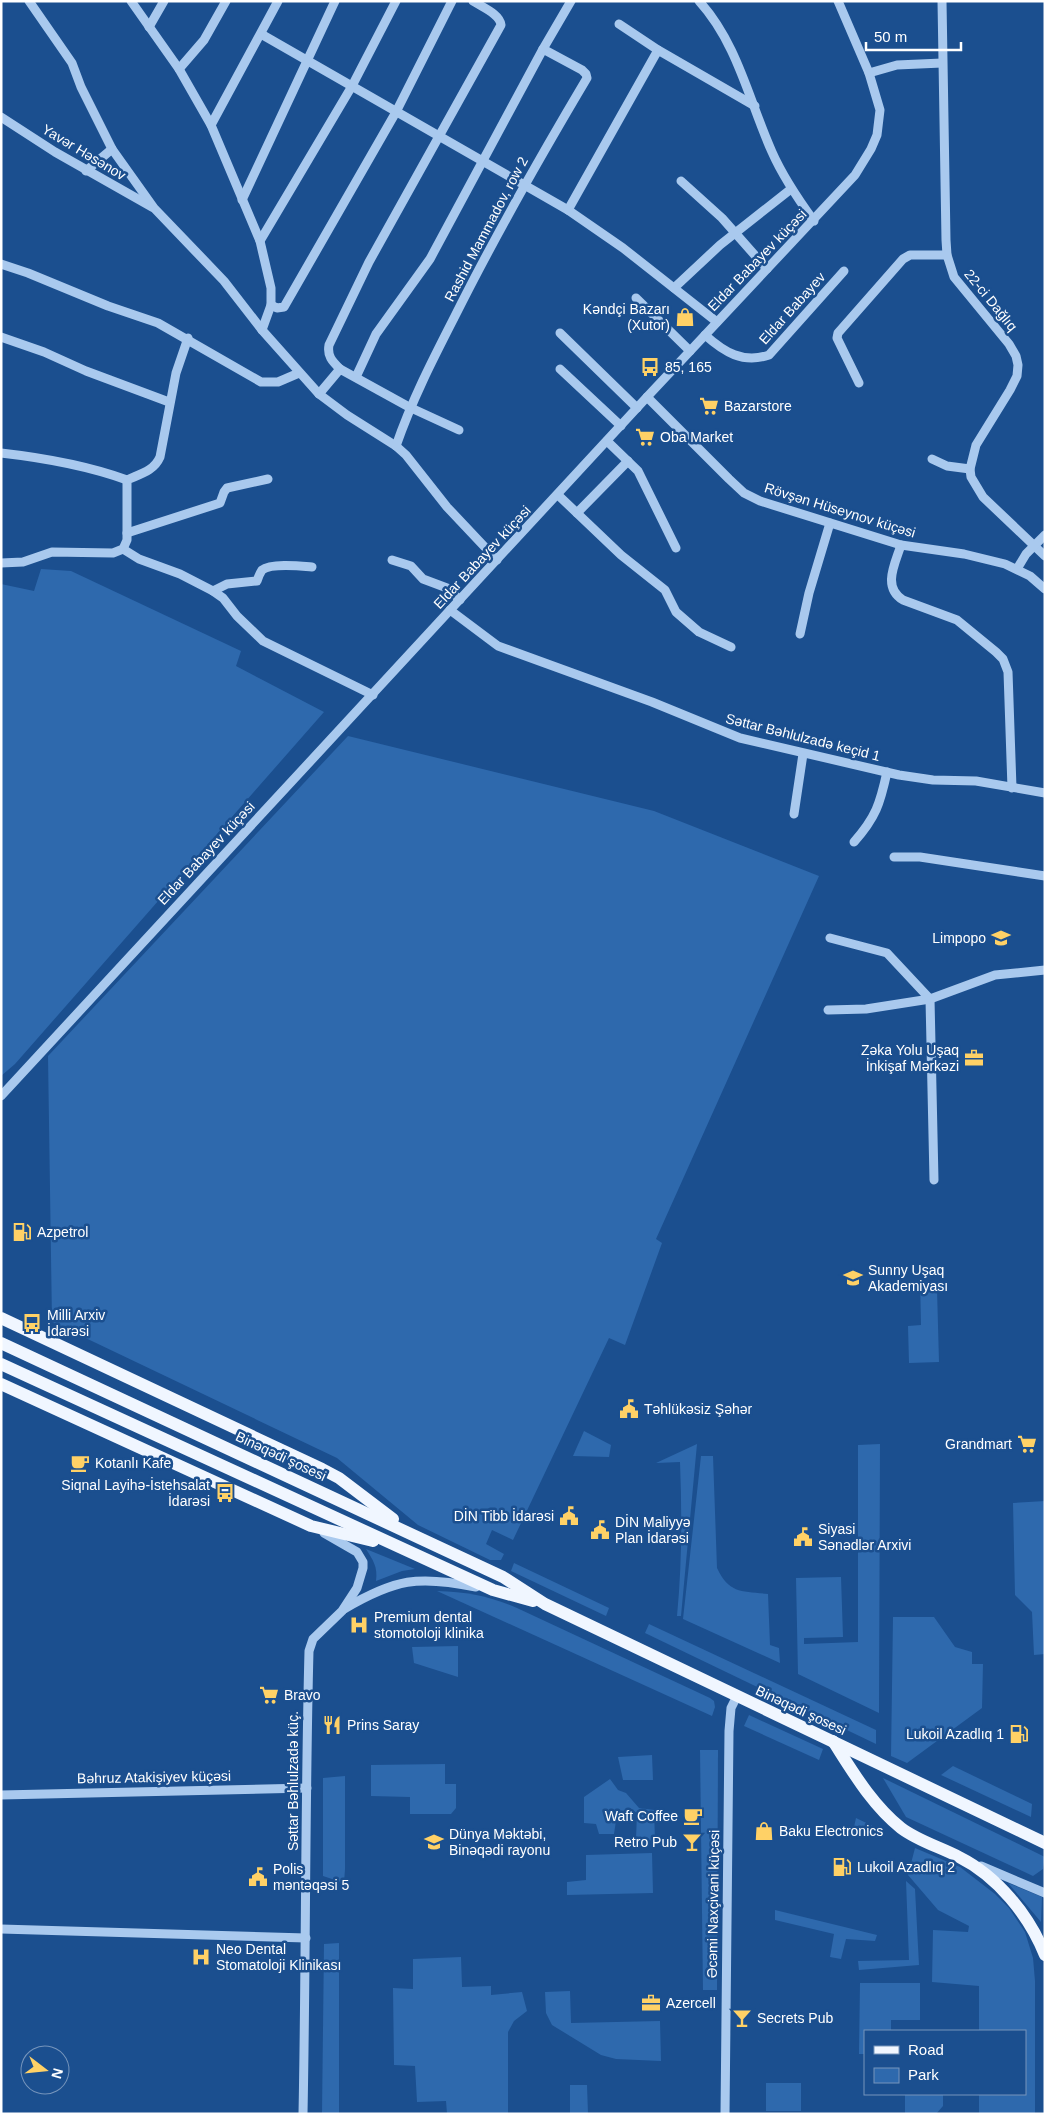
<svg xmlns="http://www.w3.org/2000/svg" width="1046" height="2115" font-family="Arial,sans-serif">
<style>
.green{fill:#2e69ad}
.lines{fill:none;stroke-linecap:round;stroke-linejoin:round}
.minor{stroke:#a9c9ee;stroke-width:9}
.major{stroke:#f0f6ff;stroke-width:12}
.labels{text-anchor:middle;stroke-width:5;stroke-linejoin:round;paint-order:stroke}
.street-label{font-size:14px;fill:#fff;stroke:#1b4f8f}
.poi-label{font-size:14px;fill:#fff;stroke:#1b4f8f;text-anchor:start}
</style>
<rect width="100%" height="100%" fill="#1b4f8f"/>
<g class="green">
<polygon points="41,569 71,571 241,651 236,666 324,712 15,1064 1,1076 1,584 34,591"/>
<polygon points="348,736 654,811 819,876 656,1239 662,1243 625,1345 609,1338 513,1540 492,1530 486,1544 504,1554 501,1560 490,1560 418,1525 337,1458 52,1322 48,1056"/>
<polygon points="920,1279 937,1289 939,1362 909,1363 908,1326 921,1325"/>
<polygon points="584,1431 611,1445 609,1457 573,1456"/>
<path d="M697,1444l-16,172h-4c5,-51 5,-102 3,-154l-24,1z"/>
<polygon points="880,1444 879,1713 798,1674 796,1578 841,1577 843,1637 804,1638 804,1644 858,1642 858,1445"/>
<path d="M701,1456h12l4,112c12,26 25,23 51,26l2,51 9,3 1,15 -97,-44z"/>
<polygon points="1045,1501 1045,1654 1034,1655 1032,1612 1015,1595 1013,1503"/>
<path d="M366,1549l49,20 -13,2 -26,10c2,-14 -3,-21 -10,-32z"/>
<polygon points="514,1563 609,1608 606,1616 511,1571"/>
<path d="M437,1591c31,1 52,5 80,17l193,90 4,3 1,6 -3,9z"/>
<polygon points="893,1617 934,1617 955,1647 972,1652 972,1664 983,1664 982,1708 907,1763 891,1756"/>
<polygon points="649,1624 876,1730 876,1744 645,1633"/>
<polygon points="458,1646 458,1677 414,1663 412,1647"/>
<polygon points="749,1715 823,1749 819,1760 744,1726"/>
<polygon points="700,1750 718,1750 717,1990 703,1990"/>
<polygon points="652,1755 653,1780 623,1780 618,1757"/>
<polygon points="445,1764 445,1784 456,1784 456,1808 451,1814 410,1814 410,1797 371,1796 371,1765"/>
<polygon points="953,1766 1032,1804 1031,1817 941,1775"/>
<polygon points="345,1776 345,1869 344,1883 323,1876 323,1778"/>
<polygon points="883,1778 1045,1857 1043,1869 1033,1876 906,1817"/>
<polygon points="610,1779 618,1790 626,1793 639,1808 654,1810 655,1841 636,1839 637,1813 629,1808 617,1814 614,1834 599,1834 596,1824 584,1823 584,1797"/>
<polygon points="856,1818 883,1831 877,1838 854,1827"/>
<polygon points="915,1848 960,1867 995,1894 1009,1908 1025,1932 1033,1958 1035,1981 1035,2114 979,2114 979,2094 1025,2094 1025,2031 979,2031 979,1986 932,1982 933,1930 968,1932 969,1926 938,1910 908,1875"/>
<polygon points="652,1853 653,1893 567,1895 567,1882 586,1880 586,1855"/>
<polygon points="906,1881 915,1889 919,1965 859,1970 858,1961 909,1960"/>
<polygon points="1008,1883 1042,1897 1041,1922"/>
<polygon points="775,1910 877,1935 875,1941 846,1939 841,1959 830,1957 834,1934 775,1920"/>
<polygon points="339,1943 339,2114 322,2114 324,1944"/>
<polygon points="461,1957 462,1987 491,1986 491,1995 522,1992 527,2011 514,2021 508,2032 508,2114 447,2114 446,2101 417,2102 415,2066 394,2065 393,1988 413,1989 413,1959"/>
<polygon points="860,1983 920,1983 920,2020 891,2020 891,2031 865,2031 865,2054 859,2054"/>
<polygon points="570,1991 571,2023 660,2021 661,2061 616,2059 601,2055 552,2025 546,2013 545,1992"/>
<rect x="766" y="2083" width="35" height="28"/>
<polygon points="570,2085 587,2085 588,2114 570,2114"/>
<polygon points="905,2094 943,2094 943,2106 936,2114 853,2114 905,2113"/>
</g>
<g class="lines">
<g class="minor">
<polyline points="29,1 72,63 81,87 112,149 154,208 224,281 262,330 319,394 347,415 396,446 406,455 447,507 497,560"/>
<polyline points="131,1 179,69 211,125 260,241 271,288 271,305 262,330"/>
<path d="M699,1c39,43 50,100 73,151 11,25 26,47 42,69"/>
<polyline points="942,1 946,240 947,255 954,277 1009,344 1016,356 1018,365 1017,376 1010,390 976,445 970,469 971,477 983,497 1045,556"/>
<polyline points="619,24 658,50"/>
<polyline points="149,27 164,1"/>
<polyline points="261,34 568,210 623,248 717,322"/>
<polyline points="179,69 204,40 226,1"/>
<polyline points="869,73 897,65 942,63"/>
<polyline points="1,117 55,152 152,207"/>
<polyline points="211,125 278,1"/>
<polyline points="86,171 112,149"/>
<polyline points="681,181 722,218 767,269"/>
<polyline points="242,200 335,1"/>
<polyline points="568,210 658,50 755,106"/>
<polyline points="260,241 352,86 396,1"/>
<polyline points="1,264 28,273 108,306 158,323 261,382 278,382 299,373"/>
<polyline points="674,288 720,245 791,189"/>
<polyline points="636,298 690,351"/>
<polyline points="271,305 277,308 284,307 396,112 452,1"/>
<polyline points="560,333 637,408"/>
<path d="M705,335c19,17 38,29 64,20l75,-84"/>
<polyline points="1,337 44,352 86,371 169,402"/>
<path d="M340,369c-8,-8 -13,-13 -11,-24l40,-83 132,-237c-1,-11 -19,-18 -28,-24"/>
<polyline points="560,369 621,426"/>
<polyline points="356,377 376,334 430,259 543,49 571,1"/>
<polyline points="859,383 837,338 838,333 903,259 910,255 947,255"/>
<polyline points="319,394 340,369 409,407 459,430"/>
<polyline points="647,397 729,479 744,493 760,501 901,545 964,554 1005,564 1030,576 1045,589"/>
<polyline points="607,441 638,471 676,548"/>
<path d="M396,446c16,-46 36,-85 58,-128 41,-82 86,-161 133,-240l-1,-4 -4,-4 -39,-21"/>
<path d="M1,453c44,5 85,12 126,27"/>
<polyline points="932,459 947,466 970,469"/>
<polyline points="558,495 621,555 665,590 676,612 699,632 731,647"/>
<polyline points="577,513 628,461"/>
<polyline points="127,533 220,503 224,492 227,488 268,479"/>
<path d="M901,545c-6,19 -19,42 2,55l54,20 39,32 7,7 5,13 4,116"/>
<polyline points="123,549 139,559 180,574 213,591 223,598 237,616 263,641 373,695"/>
<polyline points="392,560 411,566 423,579 447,588 460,600"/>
<path d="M1,563l22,-1 29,-10 61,1 10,-4 4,-9v-60c13,-6 27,-9 33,-23l16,-84 12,-35"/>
<polyline points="1017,569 1026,554 1045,535"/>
<path d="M213,591l14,-7 30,-3c1,-3 3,-8 5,-11 9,-7 38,-4 50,-3"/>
<polyline points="450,610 498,646 652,702 740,738 899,775 933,780 976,781 1045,793"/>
<polyline points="800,634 809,593 830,523"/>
<polyline points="794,814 803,754"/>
<path d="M854,842c22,-25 26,-38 33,-70"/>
<polyline points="894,857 920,857 1045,876"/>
<polyline points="830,938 887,953 930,999 934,1180"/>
<polyline points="828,1010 866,1009 930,999 995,975 1045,970"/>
<polyline points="1,1096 647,397 855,175 871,149 877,135 880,110 869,73 838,1"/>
<path d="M344,1609c51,-30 74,-34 132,-22"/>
<polyline points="1,1795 307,1788"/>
<polyline points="981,1866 1045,1893"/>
<polyline points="1,1929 306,1938"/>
<path d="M303,2114c3,-154 2,-309 6,-463l4,-12 29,-28 15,-23 6,-20v-6l-6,-10 -33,-19"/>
<polyline points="725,2114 729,1731 731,1708 737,1696"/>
</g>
<g class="major">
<polyline points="1,1318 322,1469 339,1478 393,1519"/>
<polyline points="1,1343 503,1577 545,1604 1045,1843"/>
<polyline points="1,1364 493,1590 533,1601"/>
<polyline points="1,1384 311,1526 373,1541"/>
<path d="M833,1741c20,31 39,64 68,87 17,13 39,19 58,29 38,19 70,58 86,98"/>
</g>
</g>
<defs>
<g id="shop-bare" transform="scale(1.5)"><path d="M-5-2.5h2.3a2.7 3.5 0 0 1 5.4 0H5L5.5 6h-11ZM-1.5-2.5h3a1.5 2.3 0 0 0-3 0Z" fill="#ffd166" stroke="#1b4f8f" stroke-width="2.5" paint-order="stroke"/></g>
<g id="bus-bare" transform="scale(1.5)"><path d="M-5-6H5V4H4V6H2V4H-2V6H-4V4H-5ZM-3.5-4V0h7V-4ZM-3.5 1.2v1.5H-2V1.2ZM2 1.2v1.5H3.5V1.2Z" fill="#ffd166" stroke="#1b4f8f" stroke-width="2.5" paint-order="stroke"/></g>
<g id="supermarket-bare" transform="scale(1.5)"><path d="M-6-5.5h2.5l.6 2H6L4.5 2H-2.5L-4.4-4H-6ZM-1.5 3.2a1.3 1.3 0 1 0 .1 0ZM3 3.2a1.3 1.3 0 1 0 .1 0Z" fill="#ffd166" stroke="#1b4f8f" stroke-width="2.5" paint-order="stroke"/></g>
<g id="school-bare" transform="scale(1.5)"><path d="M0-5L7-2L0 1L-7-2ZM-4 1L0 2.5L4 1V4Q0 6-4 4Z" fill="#ffd166" stroke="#1b4f8f" stroke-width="2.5" paint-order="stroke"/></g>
<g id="office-bare" transform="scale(1.5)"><path d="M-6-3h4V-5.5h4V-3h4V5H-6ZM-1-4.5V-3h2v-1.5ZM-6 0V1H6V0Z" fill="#ffd166" stroke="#1b4f8f" stroke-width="2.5" paint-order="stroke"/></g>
<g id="fuel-bare" transform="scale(1.5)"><path d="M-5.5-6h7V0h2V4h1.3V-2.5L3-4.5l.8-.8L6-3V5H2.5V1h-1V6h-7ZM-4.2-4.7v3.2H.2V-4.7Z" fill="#ffd166" stroke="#1b4f8f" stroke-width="2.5" paint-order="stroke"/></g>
<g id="civic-bare" transform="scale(1.5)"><path d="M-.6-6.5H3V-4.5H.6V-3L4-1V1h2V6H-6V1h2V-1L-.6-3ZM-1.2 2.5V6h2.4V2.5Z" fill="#ffd166" stroke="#1b4f8f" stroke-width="2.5" paint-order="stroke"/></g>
<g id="cafe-bare" transform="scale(1.5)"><path d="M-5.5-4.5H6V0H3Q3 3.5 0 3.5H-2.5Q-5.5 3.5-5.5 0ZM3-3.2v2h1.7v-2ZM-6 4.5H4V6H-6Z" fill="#ffd166" stroke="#1b4f8f" stroke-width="2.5" paint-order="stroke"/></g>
<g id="hospital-bare" transform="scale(1.5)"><path d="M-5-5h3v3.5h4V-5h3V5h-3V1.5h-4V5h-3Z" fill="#ffd166" stroke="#1b4f8f" stroke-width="2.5" paint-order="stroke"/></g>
<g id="restaurant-bare" transform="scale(1.5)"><path d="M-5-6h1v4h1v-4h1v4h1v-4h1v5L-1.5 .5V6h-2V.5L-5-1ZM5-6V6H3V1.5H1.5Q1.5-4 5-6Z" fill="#ffd166" stroke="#1b4f8f" stroke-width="2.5" paint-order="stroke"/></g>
<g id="bar-bare" transform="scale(1.5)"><path d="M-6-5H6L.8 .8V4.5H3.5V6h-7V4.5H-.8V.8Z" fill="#ffd166" stroke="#1b4f8f" stroke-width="2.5" paint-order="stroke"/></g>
</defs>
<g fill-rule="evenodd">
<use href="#shop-bare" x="685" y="317"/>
<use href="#bus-bare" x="650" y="367"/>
<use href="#supermarket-bare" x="709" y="406"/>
<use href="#supermarket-bare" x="645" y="437"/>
<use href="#school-bare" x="1001" y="938"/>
<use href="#office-bare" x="974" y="1058"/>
<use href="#fuel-bare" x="22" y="1232"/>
<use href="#school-bare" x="853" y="1278"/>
<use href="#bus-bare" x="32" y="1323"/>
<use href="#civic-bare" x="629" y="1409"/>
<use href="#supermarket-bare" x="1027" y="1444"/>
<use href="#cafe-bare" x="80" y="1463"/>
<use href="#bus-bare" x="225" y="1493"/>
<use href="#civic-bare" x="569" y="1516"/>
<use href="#civic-bare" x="600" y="1530"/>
<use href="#civic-bare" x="803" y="1537"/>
<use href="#hospital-bare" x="359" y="1625"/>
<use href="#supermarket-bare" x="269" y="1695"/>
<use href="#restaurant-bare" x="332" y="1725"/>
<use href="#fuel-bare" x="1019" y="1734"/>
<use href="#cafe-bare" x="693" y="1816"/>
<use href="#shop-bare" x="764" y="1831"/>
<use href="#school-bare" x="434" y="1842"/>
<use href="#bar-bare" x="692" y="1842"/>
<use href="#fuel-bare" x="842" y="1867"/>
<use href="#civic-bare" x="258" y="1877"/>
<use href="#hospital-bare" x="201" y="1957"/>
<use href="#office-bare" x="651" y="2003"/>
<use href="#bar-bare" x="742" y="2018"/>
</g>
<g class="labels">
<g class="street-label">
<text transform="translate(84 152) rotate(31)" y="5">Yavər Həsənov</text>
<text transform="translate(486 229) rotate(-62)" y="5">Rashid Mammadov, row 2</text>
<text transform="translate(757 260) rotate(-46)" y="5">Eldar Babayev küçəsi</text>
<text transform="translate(991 300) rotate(51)" y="5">22-ci Dağlıq</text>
<text transform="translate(792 308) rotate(-48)" y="5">Eldar Babayev</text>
<text transform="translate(840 510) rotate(17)" y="5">Rövşən Hüseynov küçəsi</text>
<text transform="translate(482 557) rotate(-47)" y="5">Eldar Babayev küçəsi</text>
<text transform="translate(803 737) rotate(14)" y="5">Səttar Bəhlulzadə keçid 1</text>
<text transform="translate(206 853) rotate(-47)" y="5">Eldar Babayev küçəsi</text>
<text transform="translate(281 1456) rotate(25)" y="5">Binəqədi şosesi</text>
<text transform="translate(801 1710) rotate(25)" y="5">Binəqədi şosesi</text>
<text transform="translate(154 1777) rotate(-1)" y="5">Bəhruz Atakişiyev küçəsi</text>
<text transform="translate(293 1781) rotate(-90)" y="5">Səttar Bəhlulzadə küç.</text>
<text transform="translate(713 1904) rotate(-89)" y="5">Əcəmi Naxçivani küçəsi</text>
</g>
<g class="poi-label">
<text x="670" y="314" text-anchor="end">Kəndçi Bazarı<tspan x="670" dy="16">(Xutor)</tspan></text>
<text x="665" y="372">85, 165</text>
<text x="724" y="411">Bazarstore</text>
<text x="660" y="442">Oba Market</text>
<text x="986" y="943" text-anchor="end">Limpopo</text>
<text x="959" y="1055" text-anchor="end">Zəka Yolu Uşaq<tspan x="959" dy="16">İnkişaf Mərkəzi</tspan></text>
<text x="37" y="1237">Azpetrol</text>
<text x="868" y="1275">Sunny Uşaq<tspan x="868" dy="16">Akademiyası</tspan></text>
<text x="47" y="1320">Milli Arxiv<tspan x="47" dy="16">İdarəsi</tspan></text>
<text x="644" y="1414">Təhlükəsiz Şəhər</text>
<text x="1012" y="1449" text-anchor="end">Grandmart</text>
<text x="95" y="1468">Kotanlı Kafe</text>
<text x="210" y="1490" text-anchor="end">Siqnal Layihə-İstehsalat<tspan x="210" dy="16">İdarəsi</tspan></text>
<text x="554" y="1521" text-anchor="end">DİN Tibb İdarəsi</text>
<text x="615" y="1527">DİN Maliyyə<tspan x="615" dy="16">Plan İdarəsi</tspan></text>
<text x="818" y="1534">Siyasi<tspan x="818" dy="16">Sənədlər Arxivi</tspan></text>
<text x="374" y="1622">Premium dental<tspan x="374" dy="16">stomotoloji klinika</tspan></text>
<text x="284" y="1700">Bravo</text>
<text x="347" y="1730">Prins Saray</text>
<text x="1004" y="1739" text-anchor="end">Lukoil Azadlıq 1</text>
<text x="678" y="1821" text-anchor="end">Waft Coffee</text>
<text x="779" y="1836">Baku Electronics</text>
<text x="449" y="1839">Dünya Məktəbi,<tspan x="449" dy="16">Binəqədi rayonu</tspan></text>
<text x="677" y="1847" text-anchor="end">Retro Pub</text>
<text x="857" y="1872">Lukoil Azadlıq 2</text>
<text x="273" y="1874">Polis<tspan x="273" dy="16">məntəqəsi 5</tspan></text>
<text x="216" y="1954">Neo Dental<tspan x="216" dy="16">Stomatoloji Klinikası</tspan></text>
<text x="666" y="2008">Azercell</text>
<text x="757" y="2023">Secrets Pub</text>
</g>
</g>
<rect width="1046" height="2115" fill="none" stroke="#ffffff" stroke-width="5"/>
<rect x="864" y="2030" width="162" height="65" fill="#1b4f8f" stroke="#7695bc"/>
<rect x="874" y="2046" width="25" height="8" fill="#f0f6ff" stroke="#7695bc"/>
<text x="908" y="2055" font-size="15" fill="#ffffff">Road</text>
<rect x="874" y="2068" width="25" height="15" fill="#2e69ad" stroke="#7695bc"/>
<text x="908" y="2080" font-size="15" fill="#ffffff">Park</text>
<g transform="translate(45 2070) rotate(106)"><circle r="24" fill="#1b4f8f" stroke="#7695bc"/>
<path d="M0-4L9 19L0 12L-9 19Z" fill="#ffd166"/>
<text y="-8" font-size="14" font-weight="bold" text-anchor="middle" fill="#ffffff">N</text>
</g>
<path d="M866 42v8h95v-8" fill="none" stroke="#ffffff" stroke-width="2.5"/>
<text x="874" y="42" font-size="15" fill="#ffffff" stroke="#1b4f8f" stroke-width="4" paint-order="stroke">50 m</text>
</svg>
